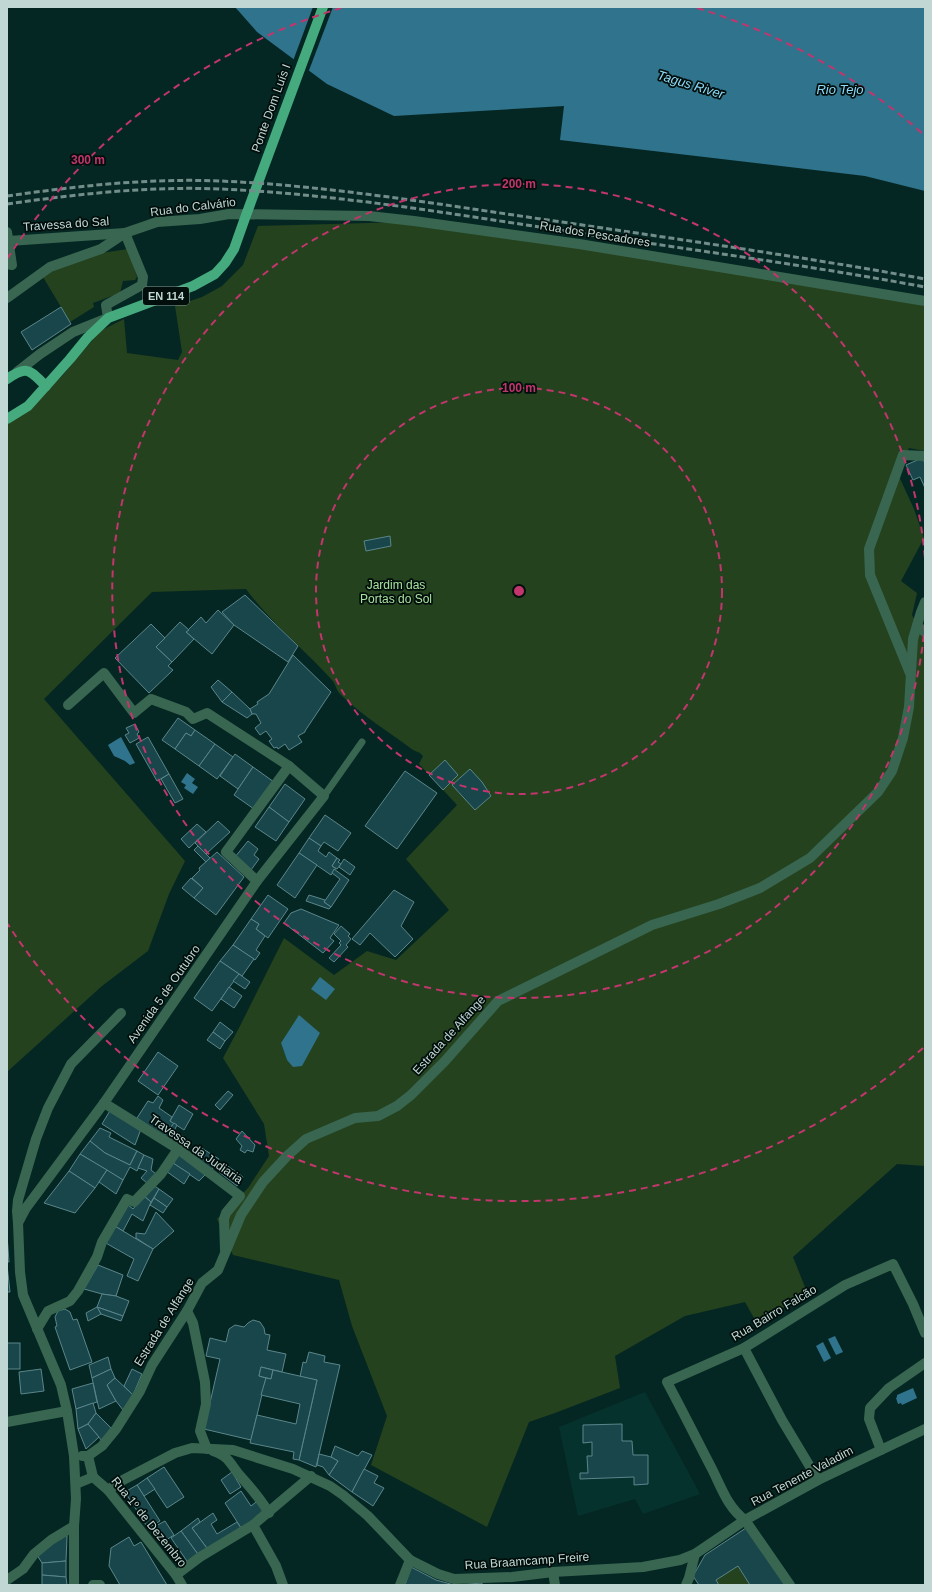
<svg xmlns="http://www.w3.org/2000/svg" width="932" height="1592" font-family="Arial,sans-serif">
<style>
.built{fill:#06322d}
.green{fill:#24421e;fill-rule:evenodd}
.water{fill:#30738c}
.pier{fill:#052723}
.building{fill:#19464b;stroke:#5a868b}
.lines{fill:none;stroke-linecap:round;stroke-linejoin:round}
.lane{stroke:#396650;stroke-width:7}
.street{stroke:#396650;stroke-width:10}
.primary{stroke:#45ab7e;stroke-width:10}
.rail{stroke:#738e8a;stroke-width:3;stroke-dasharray:6 3;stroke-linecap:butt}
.ring{fill:none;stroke:#c2356d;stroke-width:2;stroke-dasharray:7 5}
.labels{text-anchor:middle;stroke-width:3.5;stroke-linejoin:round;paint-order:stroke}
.shield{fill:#010e0b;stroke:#879b97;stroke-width:1}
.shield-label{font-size:11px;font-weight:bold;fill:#c1d7d3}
.street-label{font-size:12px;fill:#c1d7d3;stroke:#010e0b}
.park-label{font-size:12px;fill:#a9e19e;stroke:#010e0b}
.water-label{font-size:13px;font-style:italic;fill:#8edaf9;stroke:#010e0b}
.centre{fill:#c2356d;stroke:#010e0b;stroke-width:2}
.ring-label{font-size:12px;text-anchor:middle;font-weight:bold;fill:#c2356d;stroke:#010e0b;stroke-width:3.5;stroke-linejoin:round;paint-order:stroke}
</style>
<rect width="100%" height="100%" fill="#052723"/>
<polygon class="built" points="645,1392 700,1494 643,1514 635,1499 578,1516 559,1427"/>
<g class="green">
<path d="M406,222l178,26 341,57v146l-16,-3 -12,24 17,37 10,29 -23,43 16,12 -5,22 13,25v526l-28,-2 -104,93 14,35 -49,33 -13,-23 -60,14 -70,40 5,32 -65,25 -26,9 -42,105 -116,-62 16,-49 -35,-90 -13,-46 -106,-25 -16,-36 31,-31 21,-32 -5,-32 -41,-66 18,-34 43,-86 50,37 33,-24 29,9 53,-50 -43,-51 51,-54 -38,-41 4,-8 -3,-3 -7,-3c-24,-18 -50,-34 -72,-55 -5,-4 -5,-11 -9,-15 -28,-31 -61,-57 -86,-91l-94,3 -108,107 141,162 -16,33 -21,57 -46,35 -95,86v-647l55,-49 38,-45 24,-12 3,34 51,7 4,-8 -7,-46 27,-9 20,-11 21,-21 15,-39zM281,1043l21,23 -15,-6z"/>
<polygon points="128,249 137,277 135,280 123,281 120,293 93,303 94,307 70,322 43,277 50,272 95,254"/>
<polygon points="738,1566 750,1585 719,1585 716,1580"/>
</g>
<g class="water">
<polygon points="235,7 925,7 925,191 865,176 560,140 564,106 394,116 327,84 257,32"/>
<polygon points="121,737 135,763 130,765 125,761 114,756 108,745"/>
<polygon points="187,773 195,779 192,783 198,787 193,794 184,788 186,785 181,782"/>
<polygon points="320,977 335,989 326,1000 311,989"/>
<polygon points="299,1015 320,1033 302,1066 293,1067 287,1060 281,1043"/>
<polygon points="835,1336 843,1352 836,1355 828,1339"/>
<polygon points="823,1342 831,1358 824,1362 816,1346"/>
<polygon points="913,1388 917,1398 902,1405 901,1403 898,1404 896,1398 897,1397 897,1395"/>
</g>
<polygon class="pier" points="313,7 333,7 308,73 293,61"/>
<g class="building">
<polygon points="61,307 71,324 32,350 21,332"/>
<polygon points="922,458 925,463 925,488 920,477 913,480 906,465"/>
<polygon points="390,536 391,546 366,551 364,541"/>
<polygon points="245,595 298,646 288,662 234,625 222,612"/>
<polygon points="218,610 234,625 212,654 186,632 201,617 206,623"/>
<polygon points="180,622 189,630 186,632 194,639 172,662 156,647"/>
<polygon points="151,624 165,638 156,647 172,662 168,666 173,670 149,693 115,658"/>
<polygon points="293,655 331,692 305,731 305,732 298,736 302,742 289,750 285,744 278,749 277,747 274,748 269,741 272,739 266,731 260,735 255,728 261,723 256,714 252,714 250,709 258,704 257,702 269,694"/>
<polygon points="218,680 232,692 222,702 211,687"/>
<polygon points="232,692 250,709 252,714 247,718 222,702"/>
<polygon points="178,718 195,730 191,736 186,733 175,749 162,740"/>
<polygon points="135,724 139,732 137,734 139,738 130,743 125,735 129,733 126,728"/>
<polygon points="195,730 215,744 199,766 175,749 186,733 191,736"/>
<polygon points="148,737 169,774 157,781 136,744"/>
<polygon points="215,744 233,757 217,779 199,766"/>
<polygon points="235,754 253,767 238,789 220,776"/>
<polygon points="445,760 458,775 443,790 429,775"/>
<polygon points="253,767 274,782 254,809 234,795"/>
<polygon points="470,769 482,782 491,796 475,810 452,785"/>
<polygon points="405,771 437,793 397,849 365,826"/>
<polygon points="169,774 183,799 175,803 161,779"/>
<polygon points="285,784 305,799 289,822 269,807"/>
<polygon points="269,807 289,822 276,841 255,827"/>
<polygon points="325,815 351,833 338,851 324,842 321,846 309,838"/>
<polygon points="218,821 230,832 206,854 195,843"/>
<polygon points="197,824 206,832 189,848 181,839"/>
<polygon points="309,838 321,846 318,851 326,857 329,852 337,858 332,866 336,868 331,875 299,853"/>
<polygon points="248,841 258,849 254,855 259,859 251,870 235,857"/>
<polygon points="198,846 210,858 206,862 194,850"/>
<polygon points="217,852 244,877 216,915 194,898 203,888 192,878 200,870 199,868"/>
<polygon points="299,853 317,865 295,898 277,885"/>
<polygon points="337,858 340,860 338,862 341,864 337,869 332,866"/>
<polygon points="344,859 355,867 350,875 339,867"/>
<polygon points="334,869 349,880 331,907 324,902 340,879 332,873"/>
<polygon points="191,878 203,888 194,898 182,888"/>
<polygon points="394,890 414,902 401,926 413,939 395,957 370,933 360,945 352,939"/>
<polygon points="268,895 288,909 268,938 256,929 259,924 251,919"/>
<polygon points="309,895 325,900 324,902 331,907 329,909 306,901"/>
<polygon points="301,909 339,925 330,938 334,941 323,953 284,923 291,913"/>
<polygon points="251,919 259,924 256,929 265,936 256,950 260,953 255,960 233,945"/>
<polygon points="341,926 350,934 348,936 351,939 346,945 348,947 334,962 329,958 341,945 339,943 341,941 334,934"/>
<polygon points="233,945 254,959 242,976 220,961"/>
<polygon points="220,961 239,974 212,1011 194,998"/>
<polygon points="239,974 250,982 245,989 233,981"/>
<polygon points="229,987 242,996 234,1008 221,999"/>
<polygon points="220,1022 233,1032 225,1041 213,1032"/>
<polygon points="213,1032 225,1041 220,1049 207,1040"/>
<polygon points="158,1052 178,1066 158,1095 138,1081"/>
<polygon points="228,1091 233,1095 220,1110 215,1105"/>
<polygon points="158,1096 163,1100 159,1108 172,1117 170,1121 174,1123 164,1136 137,1118 148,1101 153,1103"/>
<polygon points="179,1105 193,1114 184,1130 170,1121"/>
<polygon points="111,1109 141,1129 135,1145 102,1124"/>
<polygon points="174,1123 177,1125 174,1131 185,1137 178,1147 164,1136"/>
<polygon points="100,1128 111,1133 109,1137 137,1151 130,1165 105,1153 90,1141"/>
<polygon points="242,1131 255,1145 253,1152 247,1150 245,1153 240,1150 242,1146 236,1139"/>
<polygon points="90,1141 105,1153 130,1165 137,1151 144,1155 137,1171 130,1167 123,1180 80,1154"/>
<polygon points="200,1147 219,1159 211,1171 191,1157"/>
<polygon points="180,1152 206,1174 199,1181 173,1163"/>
<polygon points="80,1154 107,1170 95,1188 69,1171"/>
<polygon points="144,1155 153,1159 151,1170 156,1174 147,1183 141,1178 147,1171 138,1168"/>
<polygon points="173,1163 190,1174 184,1184 166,1171"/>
<polygon points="225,1164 243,1177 237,1186 219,1172"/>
<polygon points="107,1170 123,1180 116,1194 99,1182"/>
<polygon points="69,1171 95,1188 75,1213 44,1203"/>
<polygon points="153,1185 159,1189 151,1202 144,1196"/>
<polygon points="159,1189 173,1199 167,1207 154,1198"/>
<polygon points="144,1196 151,1202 143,1221 132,1214 123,1231 113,1225 127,1204 133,1209"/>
<polygon points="154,1198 167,1207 163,1213 150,1205"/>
<polygon points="156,1212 174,1231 153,1249 136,1238 136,1233 145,1234"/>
<polygon points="113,1225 153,1249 138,1281 127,1276 134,1259 104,1242"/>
<polygon points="7,1235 9,1262 7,1262"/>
<polygon points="7,1265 10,1292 7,1292"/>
<polygon points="98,1265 123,1275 116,1296 102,1294 84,1289"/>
<polygon points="102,1294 116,1296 129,1301 123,1316 97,1307"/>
<polygon points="97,1307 123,1316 121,1321 101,1314"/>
<polygon points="97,1307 101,1314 88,1321 86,1313"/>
<polygon points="65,1309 70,1312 73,1320 77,1319 92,1362 70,1370 55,1327 57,1326 55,1317 58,1311"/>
<polygon points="253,1320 260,1322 264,1328 265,1334 270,1335 267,1350 286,1354 282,1372 261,1367 259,1376 266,1378 251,1440 204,1429 220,1359 206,1356 210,1338 226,1342 229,1329 235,1325 244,1327 248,1323"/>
<rect x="7" y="1343" width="13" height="26"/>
<polygon points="309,1352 325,1356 324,1362 340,1365 316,1467 299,1460 317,1380 300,1377 303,1362 306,1363"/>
<polygon points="108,1357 111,1369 92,1378 89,1365"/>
<polygon points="261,1367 273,1370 271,1379 259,1376"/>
<polygon points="41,1369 44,1391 21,1394 19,1372"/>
<polygon points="111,1369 115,1378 107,1385 116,1401 99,1409 92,1378"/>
<polygon points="132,1369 142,1374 133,1395 124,1386"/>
<polygon points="273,1370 317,1380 299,1460 293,1459 294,1452 250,1443 257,1415 296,1424 300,1404 261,1395 266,1378 271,1379"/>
<polygon points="115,1378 133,1395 123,1410 116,1401 107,1385"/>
<polygon points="93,1383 97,1402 76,1409 72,1389"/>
<polygon points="93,1403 96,1413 88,1424 78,1429 76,1409"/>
<polygon points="96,1413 111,1428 102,1441 88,1424"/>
<polygon points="88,1424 99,1437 86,1449 78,1429"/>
<polygon points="622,1424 622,1441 632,1441 633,1455 648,1455 648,1484 634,1485 634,1477 580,1479 580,1473 588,1473 587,1456 592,1456 592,1442 583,1443 583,1425"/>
<polygon points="335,1446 358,1456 362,1451 372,1455 352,1492 329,1475 338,1461 331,1457"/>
<polygon points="319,1454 331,1457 338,1461 329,1475 323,1467 317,1465"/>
<polygon points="164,1467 184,1497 167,1508 147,1478"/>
<polygon points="364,1469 378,1476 374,1483 384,1488 373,1506 352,1492"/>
<polygon points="232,1472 241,1487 230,1494 221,1480"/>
<polygon points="147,1478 155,1489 144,1496 137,1485"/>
<polygon points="137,1485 160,1521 148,1528 125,1492"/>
<polygon points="241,1491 251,1506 260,1499 269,1513 243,1531 225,1503"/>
<polygon points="213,1513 217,1520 211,1524 217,1534 237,1522 243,1531 209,1551 192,1528"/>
<polygon points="198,1518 200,1522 192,1528 209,1551 200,1557 181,1531"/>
<polygon points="165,1521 174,1535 163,1542 154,1527"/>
<polygon points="746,1528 786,1585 750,1585 738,1566 716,1580 719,1585 699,1585 693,1576 705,1555"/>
<polygon points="181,1531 200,1557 189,1564 171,1538"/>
<polygon points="63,1535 67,1536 66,1561 42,1563 37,1555"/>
<polygon points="129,1537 134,1546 141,1542 167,1585 120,1585 109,1566 111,1548"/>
<polygon points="66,1561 66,1577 42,1575 42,1563"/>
<polygon points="411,1567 436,1580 454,1585 405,1585"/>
<polygon points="42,1575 66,1577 67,1585 42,1585"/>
<polygon points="482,1583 482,1585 456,1585"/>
</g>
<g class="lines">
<polyline class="lane" points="324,796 362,742"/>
<g class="street">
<polyline points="7,232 12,265 7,264"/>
<polyline points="9,241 125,233 143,277 142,285 106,305 108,318 73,332 40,354 17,372"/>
<polyline points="7,298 50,267 101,249 125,233 157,222 200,219 229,214 369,216 414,221 579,244 925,301"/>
<polyline points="917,626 925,632"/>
<polyline points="910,673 870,575 869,549 903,455 925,456"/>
<polyline points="68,705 104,673 134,713 151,699 186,712 193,719 207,713 289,766 324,796 257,881 104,1103 26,1208 18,1223 20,1272 23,1295 61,1385 67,1411 74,1456 76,1499 74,1526 74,1585"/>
<polyline points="257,881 226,852 289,766"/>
<polyline points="104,1103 178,1149 240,1196 226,1213 224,1219 225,1250"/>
<polyline points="18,1223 17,1211 18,1200 36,1139 48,1108 71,1064 121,1013"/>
<polyline points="187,1311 193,1323 205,1382 206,1404 200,1431 207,1449"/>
<polyline points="37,1329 48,1311 70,1301 78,1291 97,1257 102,1242 127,1199 134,1202 161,1174 178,1149"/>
<polyline points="744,1348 782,1420 818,1480"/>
<polyline points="7,1422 67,1411"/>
<polyline points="881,1450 869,1419 870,1408 889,1388 925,1363"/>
<path d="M213,1451c18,6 17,14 29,27 10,11 19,22 27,35"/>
<polyline points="82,1456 88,1456 93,1477"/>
<polyline points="88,1456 102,1446 116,1429 140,1391 152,1365 187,1311 202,1283 218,1270 241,1215 263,1182 287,1156 306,1139 355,1118 378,1116 397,1106 411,1095 445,1061 498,1001 652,925 719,904 760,888 810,858 878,792 892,771 903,738 909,707 913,639 921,612 925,602"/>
<polyline points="93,1477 108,1490 176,1575 182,1585"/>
<polyline points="76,1484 93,1477"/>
<polyline points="108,1490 123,1480 175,1453 192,1448 233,1450 293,1469 330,1486 343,1495 368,1516 410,1560 438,1574 454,1579 512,1577 553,1572 643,1567 680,1560 695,1554 745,1520 818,1480 925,1429"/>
<polyline points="253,1525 276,1566 283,1585"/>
<polyline points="553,1572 555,1585"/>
<polyline points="176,1575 200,1557 253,1525 311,1476"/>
<polyline points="7,1580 23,1569 34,1554 51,1540 74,1526"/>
<polyline points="93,1585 100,1585"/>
<polyline points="400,1585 410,1560"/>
<polyline points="686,1585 689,1578 695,1554"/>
<path d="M790,1585l-45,-65c-18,-13 -24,-34 -34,-53 -15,-29 -29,-57 -44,-85l77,-34 101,-63 48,-21 20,40 12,29"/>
</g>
<g class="primary">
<path d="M7,379c21,-14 22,-9 39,7"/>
<polyline points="7,419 28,406 70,359 88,337 108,318 193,286 215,274 225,263 234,249 245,218 323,7"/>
</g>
<g class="rail">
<path d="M7,196c70,-10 142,-18 213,-15 115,5 228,25 342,41 121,18 242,35 363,57"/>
<path d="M7,204c71,-10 142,-18 213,-15 116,5 232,25 346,42 120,18 240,34 359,56"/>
</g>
</g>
<g class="ring">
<circle cx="519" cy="591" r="203"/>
<path d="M925 623A407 407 0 1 1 925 559"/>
<path d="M923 1048A610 610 0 0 1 7 923M7 259A610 610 0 0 1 341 8M697 8A610 610 0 0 1 923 134"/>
</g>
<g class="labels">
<rect class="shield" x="143" y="287" width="46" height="18" rx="3"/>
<g class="shield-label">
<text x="166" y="300">EN 114</text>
</g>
<g class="street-label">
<text transform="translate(271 108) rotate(-70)" y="4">Ponte Dom Luís I</text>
<text transform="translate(193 207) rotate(-7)" y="4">Rua do Calvário</text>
<text transform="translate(66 224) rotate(-4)" y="4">Travessa do Sal</text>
<text transform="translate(595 234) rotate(9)" y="4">Rua dos Pescadores</text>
<text transform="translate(164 994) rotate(-55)" y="4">Avenida 5 de Outubro</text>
<text transform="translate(449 1035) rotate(-48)" y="4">Estrada de Alfange</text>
<text transform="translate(196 1149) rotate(35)" y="4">Travessa da Judiaria</text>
<text transform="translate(774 1313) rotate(-31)" y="4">Rua Bairro Falcão</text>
<text transform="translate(164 1322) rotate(-58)" y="4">Estrada de Alfange</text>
<text transform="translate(802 1476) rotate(-28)" y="4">Rua Tenente Valadim</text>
<text transform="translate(149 1522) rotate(51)" y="4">Rua 1º de Dezembro</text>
<text transform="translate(527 1561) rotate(-4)" y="4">Rua Braamcamp Freire</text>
</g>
<g class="park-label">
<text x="396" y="589">Jardim das<tspan x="396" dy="14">Portas do Sol</tspan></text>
</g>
<g class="water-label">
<text transform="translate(691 84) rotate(17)" y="5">Tagus River</text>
<text x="840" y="94">Rio Tejo</text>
</g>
</g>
<circle cx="519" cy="591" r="6" class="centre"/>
<g class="ring-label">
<text x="88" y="164">300 m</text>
<text x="519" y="188">200 m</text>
<text x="519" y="392">100 m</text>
</g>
<rect width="932" height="1592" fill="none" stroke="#c1d7d3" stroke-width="16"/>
</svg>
